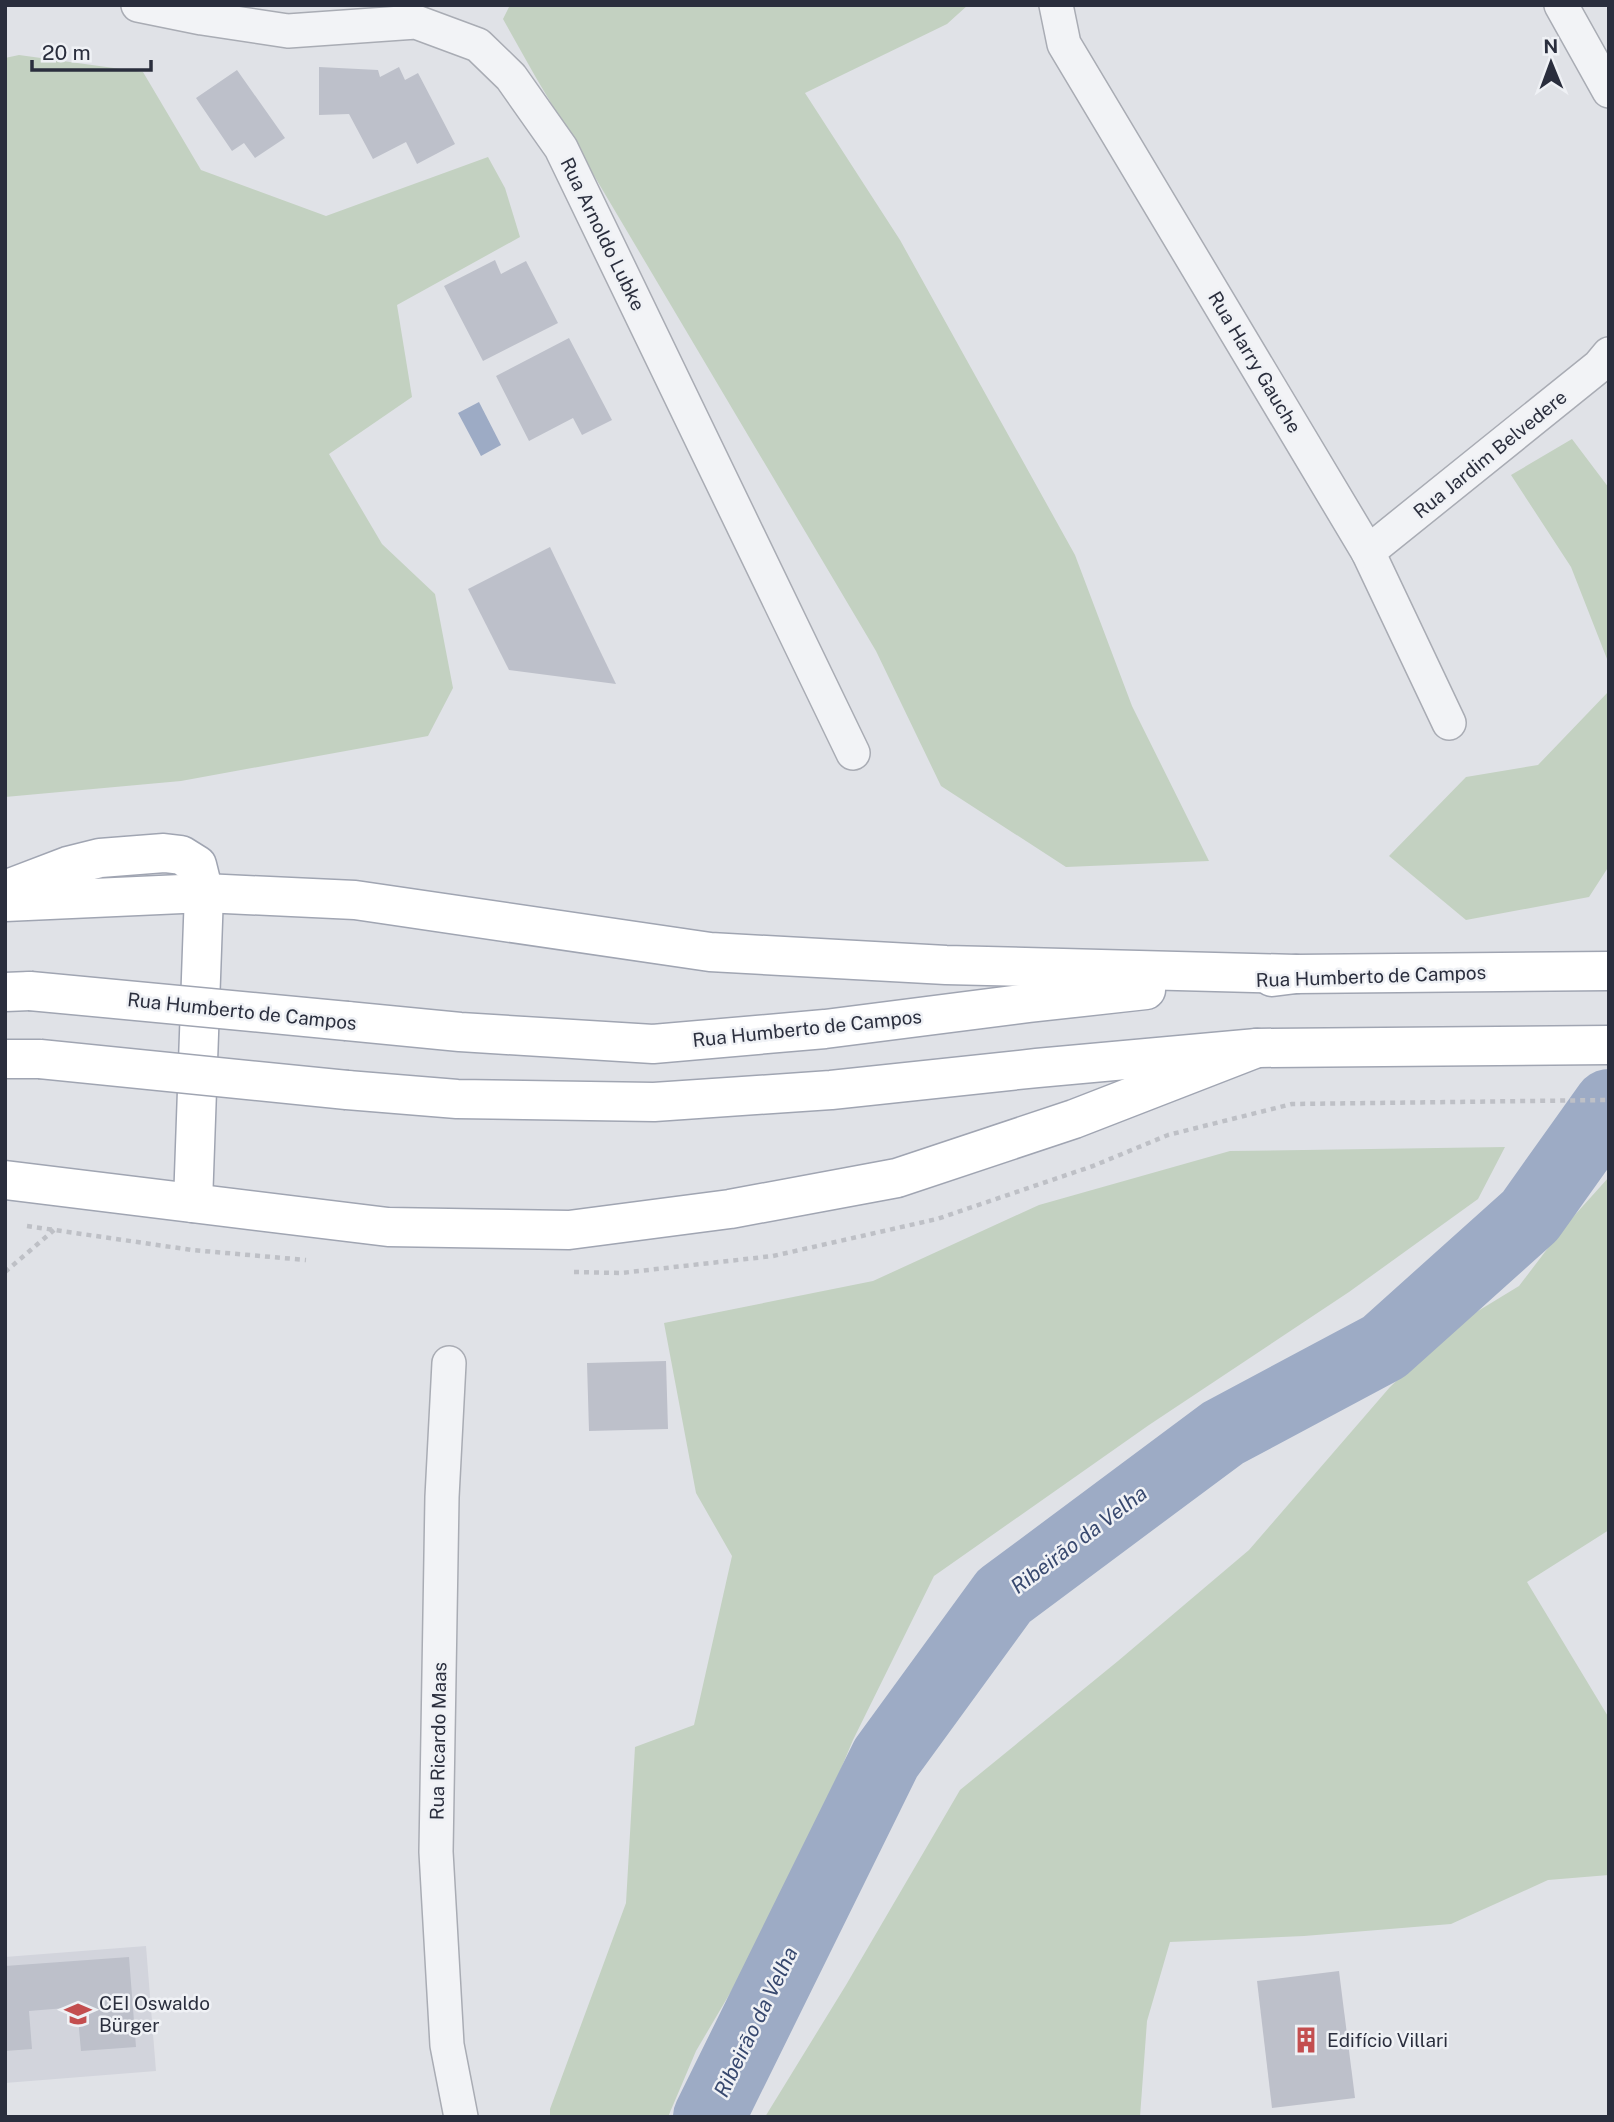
<svg xmlns="http://www.w3.org/2000/svg" width="1614" height="2122" font-family="'Public Sans',sans-serif">
<style>
.built{fill:#d2d4dc}
.green{fill:#c3d1c1}
.water{fill:#9dabc5}
.lines{fill:none;stroke-linecap:round;stroke-linejoin:round}
.river{stroke:#9dabc5;stroke-width:72}
.building{fill:#bdc0ca}
.minor-casing{stroke:#a9acb4;stroke-width:36}
.primary-casing{stroke:#a0a5b2;stroke-width:41}
.path{stroke:#bec0c6;stroke-width:4.5;stroke-dasharray:5 5;stroke-linecap:butt}
.minor{stroke:#f2f3f6;stroke-width:33}
.primary{stroke:#fff;stroke-width:38}
.primary-bridge-casing{stroke:#a0a5b2;stroke-width:41;stroke-linecap:butt}
.primary-bridge{stroke:#fff;stroke-width:38}
.labels{text-anchor:middle;stroke-width:5;stroke-linejoin:round;paint-order:stroke}
.street-label{font-size:19px;fill:#2a2e3d;stroke:#eff1f5}
.poi-label{font-size:19px;fill:#2a2e3d;stroke:#eff1f5;text-anchor:start}
.water-label{font-size:21px;font-style:italic;fill:#37486e;stroke:#eff1f5}
</style>
<rect width="100%" height="100%" fill="#e0e2e7"/>
<polygon class="built" points="146,1946 156,2071 5,2083 5,1957"/>
<g class="green">
<polygon points="510,5 968,5 947,24 805,93 900,240 1075,555 1132,706 1209,861 1066,867 941,786 876,651 535,76 503,19"/>
<polygon points="19,55 143,72 201,170 326,216 488,157 505,188 520,237 397,305 412,397 329,454 382,544 435,594 453,688 428,736 181,781 5,797 5,58"/>
<polygon points="1572,439 1609,488 1609,664 1571,567 1511,475"/>
<polygon points="1609,691 1609,866 1589,897 1466,920 1389,856 1466,777 1538,765"/>
<polygon points="1505,1147 1478,1199 1349,1292 1149,1425 934,1576 853,1740 789,1893 696,2051 668,2117 550,2117 550,2109 626,1903 635,1747 694,1725 732,1556 696,1493 664,1323 873,1281 1039,1205 1230,1151"/>
<polygon points="1609,1177 1609,1530 1527,1582 1609,1718 1609,1875 1548,1880 1451,1924 1304,1936 1170,1942 1147,2021 1140,2117 765,2117 846,1985 960,1790 1118,1661 1249,1550 1390,1387 1455,1325 1519,1286 1564,1227"/>
</g>
<polygon class="water" points="479,402 501,445 481,456 458,413"/>
<g class="lines">
<polyline class="river" points="709,2117 886,1758 1004,1596 1223,1433 1384,1347 1530,1216 1609,1105"/>
</g>
<g class="building">
<polygon points="319,67 378,70 380,77 399,67 405,80 418,73 455,144 417,164 406,142 373,159 349,114 319,115"/>
<polygon points="237,70 285,138 255,158 244,143 232,151 196,98"/>
<polygon points="495,260 501,274 526,261 558,323 483,361 444,286"/>
<polygon points="569,338 612,420 582,435 573,418 529,441 496,376"/>
<polygon points="550,547 616,684 509,670 468,589"/>
<polygon points="666,1361 668,1429 589,1431 587,1363"/>
<polygon points="129,1957 136,2047 81,2051 77,2007 29,2011 32,2049 5,2051 5,1966"/>
<polygon points="1339,1971 1355,2098 1272,2108 1257,1981"/>
</g>
<g class="lines">
<g class="minor-casing">
<g id="minor">
<polyline points="138,5 202,18 288,31 416,22 478,45 511,77 561,148 853,753"/>
<polyline points="1056,5 1064,44 1368,552 1449,723"/>
<polyline points="1561,5 1609,91"/>
<polyline points="1368,552 1599,366 1609,354"/>
<polyline points="449,1363 442,1497 436,1852 447,2045 461,2117"/>
</g>
</g>
<g class="primary-casing">
<g id="primary">
<polyline points="5,890 68,866 100,858 164,853 181,855 197,865 204,893 193,1203"/>
<polyline points="5,902 204,893 355,900 710,952 946,965 1296,974"/>
<polyline points="1272,977 1296,974 1609,971"/>
<polyline points="5,992 30,991"/>
<polyline points="347,1021 460,1032 653,1044 825,1029 1029,1003 1146,990"/>
<polyline points="5,1059 40,1059"/>
<polyline points="347,1090 457,1099 654,1102 831,1090 1037,1068 1257,1048 1609,1045"/>
<polyline points="5,1180 388,1227 569,1230 730,1209 897,1178 1074,1119 1257,1048"/>
</g>
</g>
<g class="path">
<polyline points="27,1226 192,1250 306,1260"/>
<polyline points="5,1272 54,1230"/>
<polyline points="574,1272 621,1273 773,1256 937,1219 1093,1166 1168,1135 1292,1104 1609,1100"/>
</g>
<use href="#minor" class="minor"/>
<use href="#primary" class="primary"/>
<g class="primary-bridge-casing">
<g id="primary-bridge">
<polyline points="30,991 347,1021"/>
<polyline points="40,1059 347,1090"/>
</g>
</g>
<use href="#primary-bridge" class="primary-bridge"/>
</g>
<defs>
<g id="school-bare" transform="scale(2.1)"><path d="M0-5L7-2L0 1L-7-2ZM-4 1L0 2.5L4 1V4Q0 6-4 4Z" fill="#c34e4f" stroke="#eff1f5" stroke-width="2.5" paint-order="stroke"/></g>
<g id="building-bare" transform="scale(2.1)"><path d="M-4-6H4V6H1V3H-1V6H-4ZM-2.5-4.3h1.7v1.8h-1.7ZM.8-4.3h1.7v1.8H.8ZM-2.5-1h1.7V.8h-1.7ZM.8-1h1.7V.8H.8Z" fill="#c34e4f" stroke="#eff1f5" stroke-width="2.5" paint-order="stroke"/></g>
</defs>
<g fill-rule="evenodd">
<use href="#school-bare" x="78" y="2014"/>
<use href="#building-bare" x="1306" y="2040"/>
</g>
<g class="labels">
<g class="street-label">
<text transform="translate(603 234) rotate(64)" y="7">Rua Arnoldo Lubke</text>
<text transform="translate(1255 362) rotate(59)" y="7">Rua Harry Gauche</text>
<text transform="translate(1490 454) rotate(-39)" y="7">Rua Jardim Belvedere</text>
<text transform="translate(1371 976) rotate(-2)" y="7">Rua Humberto de Campos</text>
<text transform="translate(242 1011) rotate(6)" y="7">Rua Humberto de Campos</text>
<text transform="translate(807 1028) rotate(-6)" y="7">Rua Humberto de Campos</text>
<text transform="translate(438 1741) rotate(-89)" y="7">Rua Ricardo Maas</text>
</g>
<g class="poi-label">
<text x="99" y="2010">CEI Oswaldo<tspan x="99" dy="22">Bürger</tspan></text>
<text x="1327" y="2047">Edifício Villari</text>
</g>
<g class="water-label">
<text transform="translate(1079 1540) rotate(-37)" y="7">Ribeirão da Velha</text>
<text transform="translate(756 2022) rotate(-64)" y="7">Ribeirão da Velha</text>
</g>
</g>
<rect width="1614" height="2122" fill="none" stroke="#2a2e3d" stroke-width="14"/>
<g transform="translate(1551 63) rotate(359)" stroke="#eff1f5" stroke-width="5" paint-order="stroke">
<path d="M0-5L12 26L0 18L-12 26Z" fill="#2a2e3d"/>
<text y="-10" font-size="19" font-weight="bold" text-anchor="middle" fill="#2a2e3d">N</text>
</g>
<path d="M32 60v10h119v-10" fill="none" stroke="#2a2e3d" stroke-width="3.5"/>
<text x="42" y="60" font-size="21" fill="#2a2e3d" stroke="#eff1f5" stroke-width="5" paint-order="stroke">20 m</text>
</svg>
